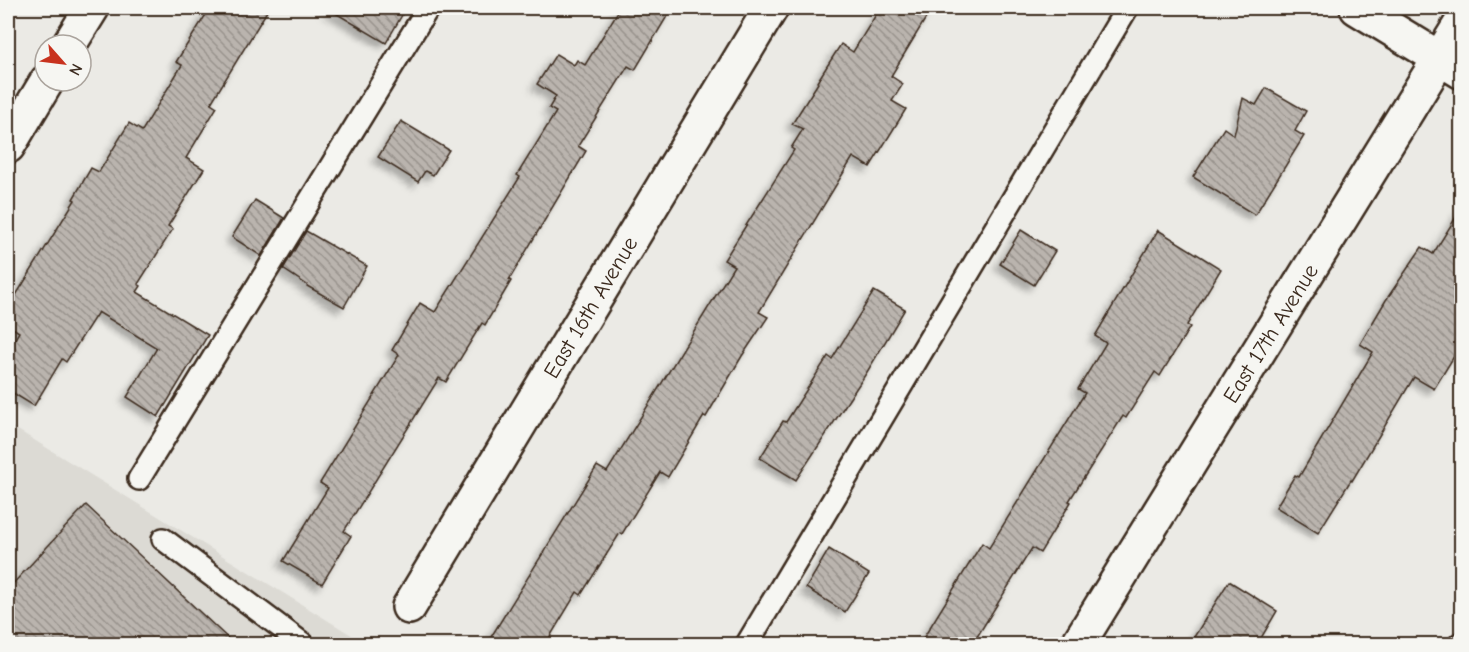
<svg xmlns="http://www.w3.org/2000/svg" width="1469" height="652" font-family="'Comic Neue',sans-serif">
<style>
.built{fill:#dcdad4}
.building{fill:url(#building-back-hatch);stroke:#3b2a1e;stroke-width:1.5;filter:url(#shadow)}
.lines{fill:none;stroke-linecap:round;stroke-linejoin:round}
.service-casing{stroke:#3b2a1e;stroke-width:26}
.minor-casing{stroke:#3b2a1e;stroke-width:38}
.tertiary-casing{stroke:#3b2a1e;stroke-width:38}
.service{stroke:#f6f6f2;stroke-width:21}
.minor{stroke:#f6f6f2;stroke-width:33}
.tertiary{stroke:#f6f6f2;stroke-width:33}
.labels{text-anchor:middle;stroke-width:4.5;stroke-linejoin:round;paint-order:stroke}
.street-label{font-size:22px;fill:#3b2a1e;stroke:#f6f6f2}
</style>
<defs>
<pattern id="building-back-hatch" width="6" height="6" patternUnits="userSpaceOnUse" patternTransform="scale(1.5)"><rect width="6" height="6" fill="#bab4ae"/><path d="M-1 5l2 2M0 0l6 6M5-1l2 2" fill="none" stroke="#98938d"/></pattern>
<filter id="shadow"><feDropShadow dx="-5.5" dy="5.5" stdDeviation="3" flood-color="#0004"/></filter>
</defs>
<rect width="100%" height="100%" fill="#ebeae5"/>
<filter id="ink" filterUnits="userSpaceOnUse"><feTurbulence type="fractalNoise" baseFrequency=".0167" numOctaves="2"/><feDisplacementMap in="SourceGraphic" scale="12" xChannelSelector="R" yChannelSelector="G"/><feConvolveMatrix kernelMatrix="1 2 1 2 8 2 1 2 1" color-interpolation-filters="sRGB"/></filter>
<g filter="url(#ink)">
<polygon class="built" points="8,424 366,644 8,644"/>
<g class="building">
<polygon points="210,8 269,8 211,103 217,107 186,158 204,169 168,226 173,229 138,284 141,286 137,292 208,335 158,417 127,397 157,348 98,312 66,362 62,359 34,406 8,390 8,351 19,332 8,325 8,308 75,200 73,199 91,168 99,172 129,123 142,131 182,65 176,62"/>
<polygon points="327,8 406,8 386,43"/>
<polygon points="620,8 672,8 635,70 628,66 578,146 586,151 509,280 511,281 485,325 482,323 446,382 439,378 344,531 351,536 322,584 283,561 328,488 320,483 399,355 392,350 420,303 435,312 520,177 517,175 556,112 549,108 556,96 537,84 556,54 574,65 577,60 585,65"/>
<polygon points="880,8 932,8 891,76 903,84 892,101 906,109 870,167 853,157 759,312 768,317 742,356 706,417 704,416 668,477 660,472 622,534 620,533 581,595 577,592 545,645 486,645 597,466 607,472 734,266 724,260 794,150 791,148 803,129 792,124 818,83 817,82 841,44 853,52"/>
<polygon points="1266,88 1306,111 1295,131 1304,136 1255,215 1193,177 1224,128 1234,135 1243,98 1256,105"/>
<polygon points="401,121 449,150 433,175 425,171 418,182 378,157"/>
<polygon points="255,200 284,218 261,256 232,237"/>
<polygon points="1461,209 1461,345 1434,389 1414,377 1352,481 1351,480 1318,533 1276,507 1295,475 1299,477 1373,352 1360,344 1386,300 1422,247 1433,254"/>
<polygon points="1021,230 1055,251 1034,285 1000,264"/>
<polygon points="1158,230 1221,269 1187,325 1190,327 1160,376 1155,372 1126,418 1123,416 1069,501 1071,502 1040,553 1032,548 972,645 919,645 982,543 989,548 1085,393 1078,389 1106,343 1095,336"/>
<polygon points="306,231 367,266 344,307 307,286 307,285 283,269"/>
<polygon points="874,291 905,309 867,372 796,480 760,458 783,421 786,422 828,356 832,359"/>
<polygon points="86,505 235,645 8,645 8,589"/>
<polygon points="829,549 869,574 845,612 806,588"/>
<polygon points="1229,581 1277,611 1257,645 1189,645"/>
</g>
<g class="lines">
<g class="service-casing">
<g id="service">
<polyline points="139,479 428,8"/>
<polyline points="163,539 303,644"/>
<polyline points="747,644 1127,8"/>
<polyline points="1460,644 1462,643"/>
</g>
</g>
<g class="minor-casing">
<g id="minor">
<polyline points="1357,8 1462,72"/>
<polyline points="69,45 92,8"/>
<polyline points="8,146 47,81"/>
<polyline points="409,607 771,8"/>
</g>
</g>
<g class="tertiary-casing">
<polyline id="tertiary" points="1078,644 1462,22"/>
</g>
<use href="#service" class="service"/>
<use href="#minor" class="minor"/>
<use href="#tertiary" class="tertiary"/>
</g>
</g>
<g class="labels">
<g class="street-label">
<text transform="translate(590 307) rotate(-59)" y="8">East 16th Avenue</text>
<text transform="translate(1270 333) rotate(-58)" y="8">East 17th Avenue</text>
</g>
</g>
<rect width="1469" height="652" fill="none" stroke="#f6f6f2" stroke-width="30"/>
<rect x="15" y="15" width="1439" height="622" fill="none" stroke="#3b2a1e" stroke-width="2" filter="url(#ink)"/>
<g transform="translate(63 63) rotate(118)"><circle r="28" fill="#f6f6f2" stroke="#aba49d" stroke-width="1.5"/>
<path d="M0-4.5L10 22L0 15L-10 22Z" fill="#c8321e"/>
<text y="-9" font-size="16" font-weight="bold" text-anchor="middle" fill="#3b2a1e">N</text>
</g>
</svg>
